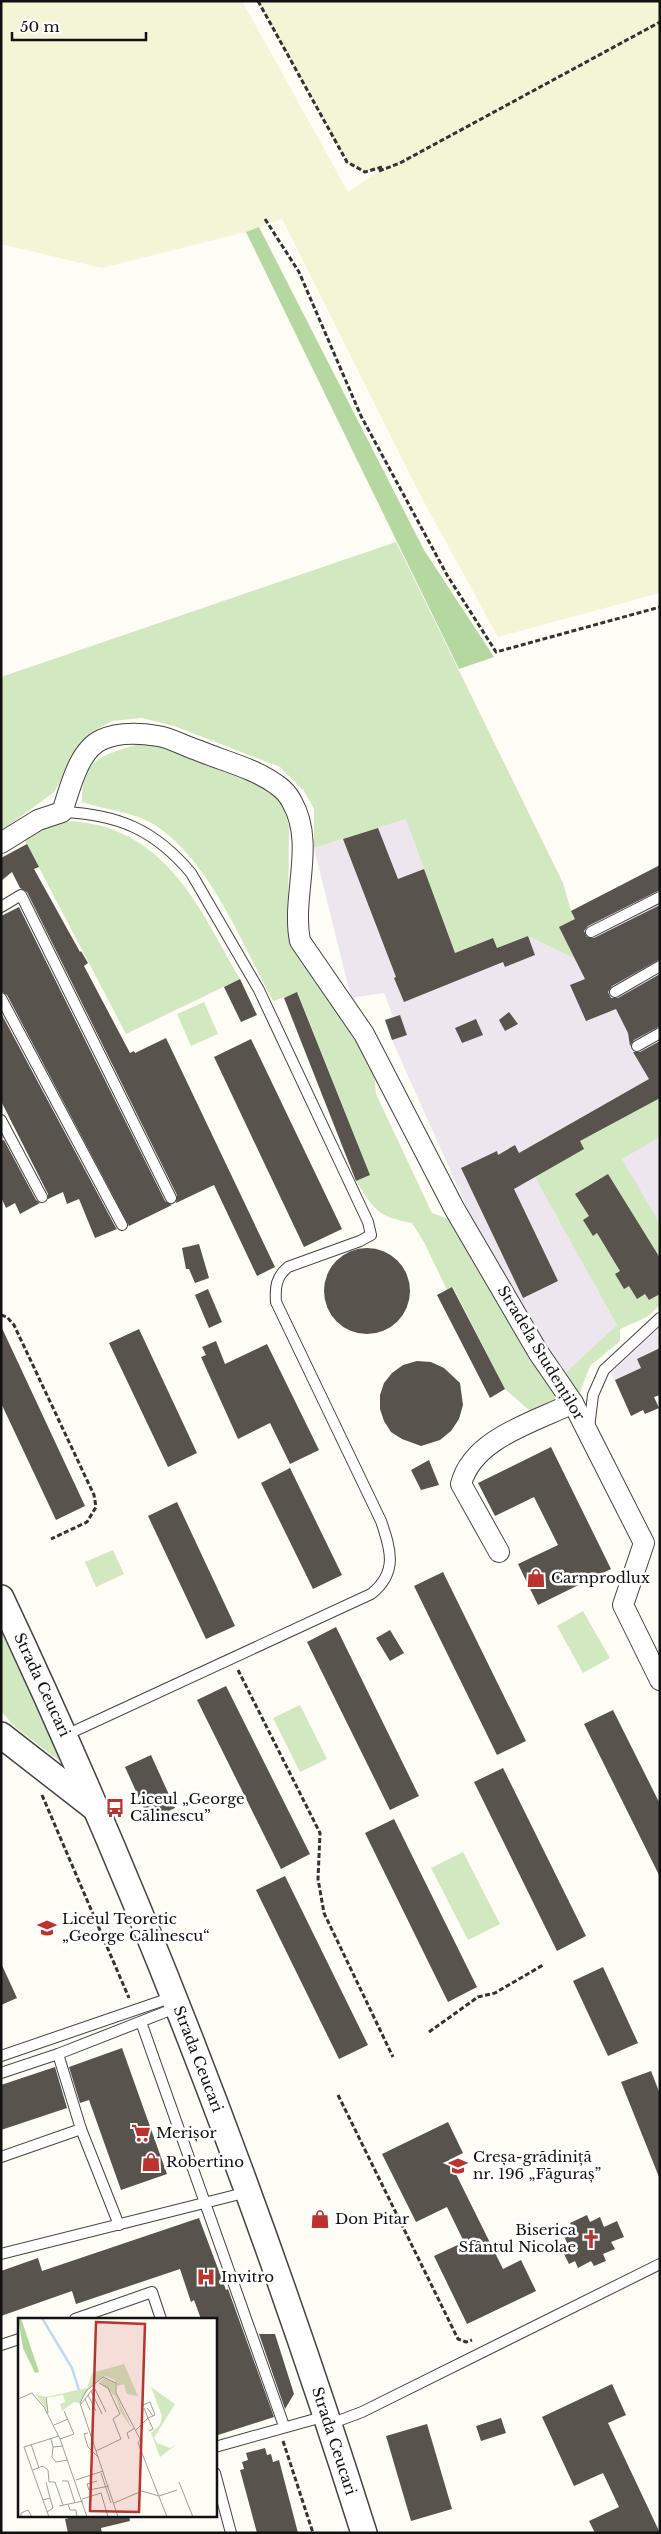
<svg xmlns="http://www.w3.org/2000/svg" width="661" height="2534" font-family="'Libre Baskerville',serif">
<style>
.industrial{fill:#eee6ee}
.farmland{fill:#f4f4d6}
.green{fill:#d2e8c0}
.forest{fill:#b5d8a0}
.building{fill:#59534e}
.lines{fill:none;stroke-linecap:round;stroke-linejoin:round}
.service-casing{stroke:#444;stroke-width:12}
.minor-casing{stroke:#444;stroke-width:22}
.tertiary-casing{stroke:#444;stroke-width:28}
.path{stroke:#333;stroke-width:3;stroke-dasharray:5 2.5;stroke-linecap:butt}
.service{stroke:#fff;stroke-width:10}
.minor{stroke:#fff;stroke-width:20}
.tertiary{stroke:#fff;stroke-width:25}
.labels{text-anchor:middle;stroke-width:5;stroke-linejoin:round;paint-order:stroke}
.street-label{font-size:15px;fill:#111;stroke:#fff}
.poi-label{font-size:15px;fill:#111;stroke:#fff;text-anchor:start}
.inset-river{fill:none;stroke:#bddbf3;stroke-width:2.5}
.inset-road{fill:none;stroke:#9f9f9a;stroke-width:1}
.view{fill:#bb322f;fill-opacity:0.15;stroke:#bb322f;stroke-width:2.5}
.inset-edge{fill:none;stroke:#111;stroke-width:2.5}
</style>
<rect width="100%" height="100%" fill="#fefdf5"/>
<g class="industrial">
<polygon points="406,819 493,938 497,948 528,936 596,969 571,911 660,865 660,1100 659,1096 522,1152 617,1325 565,1373 490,1259 392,1040 385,1020 393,1017 384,993 351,998 314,848"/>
<polygon points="660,1137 660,1224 621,1159"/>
<polygon points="660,1327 660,1395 654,1397 659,1408 645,1414 643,1410 631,1416 611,1373"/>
</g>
<polygon class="farmland" points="1,1 242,1 348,192 379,171 393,165 365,172 347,162 258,1 660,1 660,593 498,637 418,491 282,219 246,232 102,268 1,244"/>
<g class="green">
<polygon points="396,542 563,883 571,911 596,969 528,936 497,948 492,938 455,953 406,819 314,848 314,809 304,791 280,767 174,726 142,718 112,721 90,733 54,792 1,831 1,677"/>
<path d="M135,745h21l115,43 11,15 7,23 -1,106 86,136 2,26 56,119 19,7 77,137 34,38 -24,23 -33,-29 -52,-102 -6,3 -23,-48 -12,-19c-36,-7 -36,-12 -56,-42l14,-6 -72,-182 -25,8c-31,-57 -61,-136 -115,-174 -23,-16 -50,-16 -76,-25 0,-43 17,-45 53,-57z"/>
<path d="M73,821c12,2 26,3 38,8 68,25 95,92 129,150l-114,55 -103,-197 25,-13z"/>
<polygon points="204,1002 218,1034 191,1046 177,1014"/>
<polygon points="649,1079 659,1096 660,1137 622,1159 660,1224 660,1305 647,1317 620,1329 620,1341 590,1366 579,1395 565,1373 617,1325 535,1177"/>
<polygon points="113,1550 124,1574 96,1587 85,1562"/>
<polygon points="583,1611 610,1658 583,1673 557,1626"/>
<polygon points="1,1631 61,1762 15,1727 1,1711"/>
<polygon points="300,1705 327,1759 300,1772 273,1718"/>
<polygon points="463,1852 500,1924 468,1940 431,1868"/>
</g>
<polygon class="forest" points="259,227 424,550 494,657 459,669 246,232"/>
<g class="building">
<polygon points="378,828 398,879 424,869 455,953 493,938 497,948 528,936 535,955 505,967 503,962 404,1002 394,978 396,977 343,839"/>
<polygon points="27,844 39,867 34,869 80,952 81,951 88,963 84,966 130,1053 134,1051 135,1053 166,1038 275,1267 257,1276 214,1185 176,1203 177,1195 27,892 20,888 12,872 1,881 1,858"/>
<polygon points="660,865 660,890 588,926 584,931 587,937 594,938 660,905 660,959 612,986 608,992 611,998 618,998 660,974 660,1026 634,1040 630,1046 628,1033 616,1009 586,1021 570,985 585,979 559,927 575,919 571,911"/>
<polygon points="19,907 165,1201 172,1205 129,1226 7,995 1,991 1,916"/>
<polygon points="240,979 257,1015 241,1022 224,987"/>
<polygon points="297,992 370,1175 356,1181 284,998"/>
<polygon points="509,1012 518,1024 505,1031 499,1020"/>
<polygon points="1,1013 116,1228 117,1229 95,1238 79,1199 67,1204 63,1192 48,1199 48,1194 1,1101"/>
<polygon points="400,1015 407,1035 392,1040 385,1020"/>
<polygon points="476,1019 483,1035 462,1043 455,1028"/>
<polygon points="251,1039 342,1229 304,1247 214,1057"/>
<polygon points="660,1041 660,1098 580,1141 584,1149 514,1189 558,1281 523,1298 461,1168 497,1151 498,1155 515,1145 519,1153 649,1079 633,1052 640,1052"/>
<polygon points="4,1140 36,1200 40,1203 20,1214 15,1203 6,1208 1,1197 1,1141"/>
<polygon points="608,1174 660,1258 660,1294 649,1300 645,1294 637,1299 629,1286 624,1289 615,1274 620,1271 597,1233 593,1236 583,1220 589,1216 575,1194"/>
<polygon points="199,1244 209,1278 195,1283 189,1269 186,1269 182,1248"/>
<circle cx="367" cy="1291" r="43"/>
<polygon points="452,1287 505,1389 490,1398 437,1295"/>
<polygon points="208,1289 222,1322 209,1328 195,1295"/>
<polygon points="1,1326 85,1506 56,1520 1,1403"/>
<polygon points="139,1329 197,1453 168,1467 109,1343"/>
<polygon points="216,1341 225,1364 267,1344 319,1450 290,1464 270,1423 238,1439 201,1357 206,1355 202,1347"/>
<polygon points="660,1348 660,1395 654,1397 659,1408 645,1414 643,1410 631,1416 615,1380 641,1368 637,1359"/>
<polygon points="417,1361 431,1362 444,1368 460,1383 463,1405 459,1419 451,1431 440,1440 421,1446 402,1439 391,1432 384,1421 380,1409 380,1395 384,1383 392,1373 403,1365"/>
<polygon points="551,1447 611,1569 538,1605 518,1564 558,1545 534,1497 495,1516 478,1483"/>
<polygon points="429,1460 439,1485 421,1490 411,1470"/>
<polygon points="290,1468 342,1575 313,1589 261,1483"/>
<polygon points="177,1502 235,1626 206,1639 148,1516"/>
<polygon points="443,1572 526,1741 497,1755 414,1586"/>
<polygon points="336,1627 419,1796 390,1810 307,1642"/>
<polygon points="390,1630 404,1653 390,1661 376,1638"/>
<polygon points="226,1686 310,1854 281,1869 197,1700"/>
<polygon points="613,1710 660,1804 660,1877 584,1724"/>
<polygon points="151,1755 175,1808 149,1820 125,1767"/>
<polygon points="503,1768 586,1936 557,1951 474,1782"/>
<polygon points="394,1819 477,1987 448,2002 365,1833"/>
<polygon points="285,1876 368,2045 339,2059 256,1890"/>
<polygon points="1,1963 17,1998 1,2005"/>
<polygon points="603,1967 638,2043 608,2056 573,1981"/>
<polygon points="122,2048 167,2174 121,2190 89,2100 80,2103 69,2067"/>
<polygon points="55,2067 67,2108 1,2130 1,2085"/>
<polygon points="651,2071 660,2094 659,2177 621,2082"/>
<polygon points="448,2122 463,2153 449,2160 503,2269 521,2260 536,2291 467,2324 434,2256 464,2242 447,2207 416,2222 382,2154"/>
<polygon points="587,2215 590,2222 600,2217 604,2227 617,2221 624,2237 611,2242 615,2249 603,2254 606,2261 594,2266 591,2261 578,2268 575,2261 569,2264 561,2248 568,2245 563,2234 573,2230 570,2223"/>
<polygon points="199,2218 226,2290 228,2289 274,2417 215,2436 215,2319 201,2319 194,2300 191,2302 180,2269 76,2304 72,2291 1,2316 1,2271 38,2258 42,2271"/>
<polygon points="259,2334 275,2334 294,2394 285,2409"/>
<polygon points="612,2384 626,2415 608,2423 660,2533 595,2533 589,2521 619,2507 603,2473 574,2486 542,2417"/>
<polygon points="501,2418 506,2433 481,2441 476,2426"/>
<polygon points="427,2424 452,2509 411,2521 386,2436"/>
<polygon points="265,2448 267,2455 271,2454 273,2462 279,2460 298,2533 257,2533 240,2470 244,2469 242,2462 248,2460 246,2453"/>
<polygon points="82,2515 129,2515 130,2521 101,2528 102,2533 68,2533 65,2519"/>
</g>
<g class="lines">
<g class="service-casing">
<g id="service">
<path d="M62,812c56,2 93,18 129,61l68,117 109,232 3,13 -11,6 -72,26c-12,10 -13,20 -12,35l105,219c10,29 17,52 -10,73l-305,141"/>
<polyline points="1,907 21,895 171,1198"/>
<polyline points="591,932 660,897"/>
<polyline points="615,992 660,966"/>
<polyline points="1,998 122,1225"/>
<polyline points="637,1046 660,1033"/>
<polyline points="1,1120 42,1197"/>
<polyline points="589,1428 593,1395 604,1370 660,1318"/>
<polyline points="141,2022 284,2426"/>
<polyline points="58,2054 81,2129 119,2225"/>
<polyline points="1,2056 173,1997"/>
<polyline points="1,2073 58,2054 178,2007"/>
<polyline points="1,2157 81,2129"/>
<polyline points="1,2254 248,2192"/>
<polyline points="75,2319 152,2292 161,2319"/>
<polyline points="1,2345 19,2339"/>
<polyline points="330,2424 362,2412 660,2264"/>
<polyline points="215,2447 326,2416"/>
<polyline points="215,2473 231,2533"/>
</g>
</g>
<g class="minor-casing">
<g id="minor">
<path d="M1,843l37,-23 24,-8c8,-23 16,-61 39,-72 17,-8 39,-7 57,-4 13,2 26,10 39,14 26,11 57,18 80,35 6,4 12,11 15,17 24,42 -1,94 8,139l64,93 90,174 84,144 35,51 71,140 -21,62 37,75"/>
<path d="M499,1552l-38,-68c12,-46 74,-62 112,-81"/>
</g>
</g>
<g class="tertiary-casing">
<g id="tertiary">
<path d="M1,1598c143,303 262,616 363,935"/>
<polyline points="1,1735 96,1809"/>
</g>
</g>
<g class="path">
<polyline points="258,1 347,162 365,172 382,167"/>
<polyline points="379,171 400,163 660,22"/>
<polyline points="265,219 299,272 361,416 447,575 496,652 660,607"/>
<polyline points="1,1315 7,1317 14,1325 94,1495 96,1507 87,1522 51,1539"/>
<polyline points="238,1670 320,1833 318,1879 324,1913 393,2057"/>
<polyline points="42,1795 129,1998"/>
<polyline points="429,2032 478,1997 495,1993 543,1965"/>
<polyline points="338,2095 458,2339 466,2342 472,2340"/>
<polyline points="283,2441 313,2533"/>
</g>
<use href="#service" class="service"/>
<use href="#minor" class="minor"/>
<use href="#tertiary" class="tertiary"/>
</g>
<defs>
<g id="shop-bare" transform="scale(1.5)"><path d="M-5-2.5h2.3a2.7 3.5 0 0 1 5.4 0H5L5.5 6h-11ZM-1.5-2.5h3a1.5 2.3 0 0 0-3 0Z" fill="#bb322f" stroke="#fff" stroke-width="2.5" paint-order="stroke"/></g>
<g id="bus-bare" transform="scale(1.5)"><path d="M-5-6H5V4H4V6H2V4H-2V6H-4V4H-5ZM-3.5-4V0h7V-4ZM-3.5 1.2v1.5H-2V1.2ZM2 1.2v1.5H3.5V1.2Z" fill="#bb322f" stroke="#fff" stroke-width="2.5" paint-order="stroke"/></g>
<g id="school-bare" transform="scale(1.5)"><path d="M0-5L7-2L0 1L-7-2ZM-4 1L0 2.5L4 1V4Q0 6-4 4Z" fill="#bb322f" stroke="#fff" stroke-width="2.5" paint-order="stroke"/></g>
<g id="supermarket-bare" transform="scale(1.5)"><path d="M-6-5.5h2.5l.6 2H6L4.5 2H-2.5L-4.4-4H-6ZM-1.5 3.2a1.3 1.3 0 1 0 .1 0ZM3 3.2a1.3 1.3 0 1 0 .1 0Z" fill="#bb322f" stroke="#fff" stroke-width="2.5" paint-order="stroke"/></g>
<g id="church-bare" transform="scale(1.5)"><path d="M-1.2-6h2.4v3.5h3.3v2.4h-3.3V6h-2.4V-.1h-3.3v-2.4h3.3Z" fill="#bb322f" stroke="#fff" stroke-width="2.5" paint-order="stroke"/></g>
<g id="hospital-bare" transform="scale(1.5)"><path d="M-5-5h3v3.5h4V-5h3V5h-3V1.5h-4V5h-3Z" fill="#bb322f" stroke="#fff" stroke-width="2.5" paint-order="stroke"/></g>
</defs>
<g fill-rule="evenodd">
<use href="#shop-bare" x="536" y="1578"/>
<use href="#bus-bare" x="115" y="1808"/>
<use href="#school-bare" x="47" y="1928"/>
<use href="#supermarket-bare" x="141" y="2133"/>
<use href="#shop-bare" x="151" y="2162"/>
<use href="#school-bare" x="458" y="2166"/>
<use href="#shop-bare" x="320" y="2219"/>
<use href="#church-bare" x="591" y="2239"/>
<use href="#hospital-bare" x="206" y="2277"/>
</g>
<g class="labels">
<g class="street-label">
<text transform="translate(541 1353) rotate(59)" y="5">Stradela Studenților</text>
<text transform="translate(42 1685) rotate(65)" y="5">Strada Ceucari</text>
<text transform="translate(198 2059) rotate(69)" y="5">Strada Ceucari</text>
<text transform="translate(334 2441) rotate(72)" y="5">Strada Ceucari</text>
</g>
<g class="poi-label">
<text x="551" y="1583">Carnprodlux</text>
<text x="130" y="1804">Liceul „George<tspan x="130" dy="17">Călinescu”</tspan></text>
<text x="62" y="1924">Liceul Teoretic<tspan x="62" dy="17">„George Călinescu“</tspan></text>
<text x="156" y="2138">Merișor</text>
<text x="473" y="2162">Creșa-grădiniță<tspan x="473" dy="17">nr. 196 „Făguraș”</tspan></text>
<text x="166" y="2167">Robertino</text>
<text x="335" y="2224">Don Pitar</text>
<text x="576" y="2235" text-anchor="end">Biserica<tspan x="576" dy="17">Sfântul Nicolae</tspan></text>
<text x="221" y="2282">Invitro</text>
</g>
</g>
<g transform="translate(18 2318)">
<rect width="199" height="199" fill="#fefdf5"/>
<path d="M106,46l14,32 -11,-2 -3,-10 -7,2 -2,-6 -10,-4 -16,12 -9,15 -6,-1 -12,9 -2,-7 5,-2 -2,-7 -18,3 3,14 -12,-18 10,3 41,-9 5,-15zM86,60l11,5v9l17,37 -12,-18 -4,-14 -16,-15zM133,69l24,17 -21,34 3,5 13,5 6,-3 -16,12 -9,-24 9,-8 2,-9z" fill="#d2e8c0"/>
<path d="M0,0h3l18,54 -4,1 -12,-25z" fill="#b5d8a0"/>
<path class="inset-river" d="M24,0l30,50 7,22"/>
<path class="inset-road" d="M73,73l4,-2 11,23M70,77l3,-4 11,23M28,79l2,16M0,81l14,-6 12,14 16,32 27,78M67,81l3,-4 8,16M63,86l4,-5 5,11M125,87l7,-3 5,13 -2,1M126,90l4,10 5,-2 -6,-8M36,107l14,-6M118,112l12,-12 5,11 -4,2M70,115l-4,1 4,13 10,10M33,121l2,8 10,-1M42,121l14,-5 -10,-23M111,121l-2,-6 8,-5M13,126l8,24M35,129l-1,10 4,5 12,-2M78,133l25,-12 -8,-20 7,-5 -12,-26 -9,-5M15,152l10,-4 5,4 1,12h6l8,23M83,155l10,30M58,162l27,-9M44,163h6l7,22M79,163l-10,3 2,6 20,-4M161,164l14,35M64,181l19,-6 7,24M25,182l7,-2 -4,-16M96,185l28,-12 17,5 18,-6M50,186l2,6h6l1,7M41,188l24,-5M29,194l6,-4 -3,-10M3,199v-4l7,-3 4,7M31,199l-25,-70 35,-11M100,199l-38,-114 6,-12 17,-14 13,6v10l24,46 -2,4 29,74"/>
<path class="view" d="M78,4l49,2 -6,188 -49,-1z"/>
<rect width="199" height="199" class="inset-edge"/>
</g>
<rect width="661" height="2534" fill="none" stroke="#111111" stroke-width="5"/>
<path d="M12 32v8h134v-8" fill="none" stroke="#111111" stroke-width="2.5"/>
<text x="20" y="32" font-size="15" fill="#111111" stroke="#ffffff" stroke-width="4" paint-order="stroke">50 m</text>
</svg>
